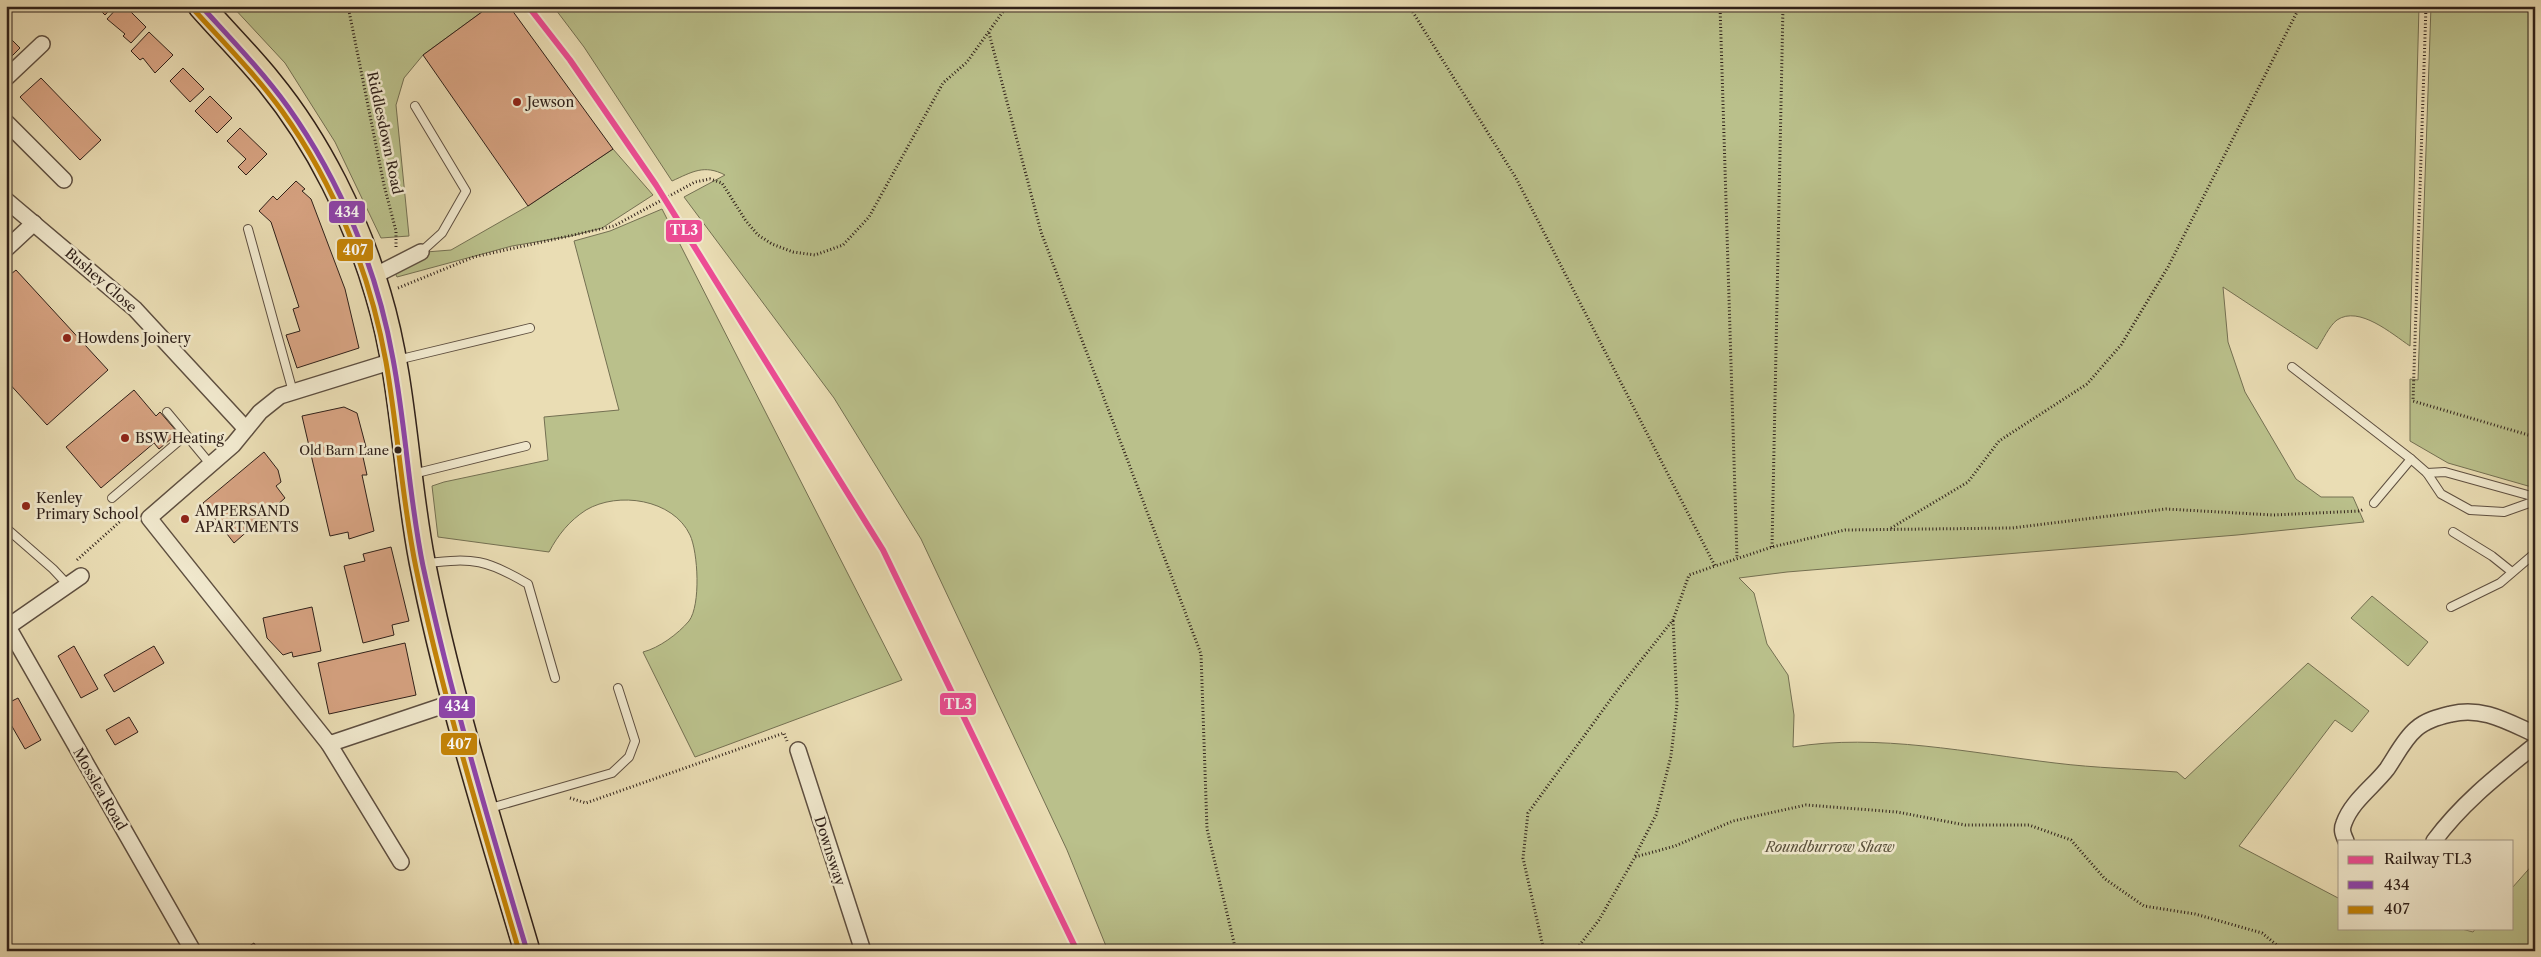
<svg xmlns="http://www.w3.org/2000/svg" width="2541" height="957" font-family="'Libre Caslon Text',serif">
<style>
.green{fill:#bac08b;stroke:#747052}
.building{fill:#d7a382;stroke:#2f2019}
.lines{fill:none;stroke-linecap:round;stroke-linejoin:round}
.service-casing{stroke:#5e4f40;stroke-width:10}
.minor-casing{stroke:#5e4f40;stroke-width:18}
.trunk-casing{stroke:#2f2019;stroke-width:28}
.path{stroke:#2f2019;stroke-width:3;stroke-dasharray:1 2.5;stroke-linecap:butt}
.service{stroke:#f1e9ce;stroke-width:8}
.minor{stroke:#f1e9ce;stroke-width:15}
.trunk{stroke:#eaddb4;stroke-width:25}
.bus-1-casing{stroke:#f1e9ce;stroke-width:9}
.bus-2-casing{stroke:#f1e9ce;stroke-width:9}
.bus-1{stroke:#8e44ad;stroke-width:5}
.bus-2{stroke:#c58406;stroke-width:5}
.rail-1-casing{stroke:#f1e9ce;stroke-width:10}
.rail-1{stroke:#ee4b95;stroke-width:6}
.poi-dot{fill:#8f2418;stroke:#f1e9ce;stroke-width:2}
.bus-dot{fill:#2f2019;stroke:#f1e9ce;stroke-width:2}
.labels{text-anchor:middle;stroke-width:5;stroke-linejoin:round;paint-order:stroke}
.bus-label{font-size:13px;fill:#2f2019;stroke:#f1e9ce;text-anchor:end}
.poi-label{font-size:14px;fill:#2f2019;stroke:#f1e9ce;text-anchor:start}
.street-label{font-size:14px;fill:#2f2019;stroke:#f1e9ce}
.park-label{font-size:14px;font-style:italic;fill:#59503b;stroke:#f1e9ce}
.line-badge{stroke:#f1e9ce;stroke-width:2}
.badge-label{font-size:14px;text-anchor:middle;font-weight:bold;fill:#fff}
</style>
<rect width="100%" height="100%" fill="#eaddb4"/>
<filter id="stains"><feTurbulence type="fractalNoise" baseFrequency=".004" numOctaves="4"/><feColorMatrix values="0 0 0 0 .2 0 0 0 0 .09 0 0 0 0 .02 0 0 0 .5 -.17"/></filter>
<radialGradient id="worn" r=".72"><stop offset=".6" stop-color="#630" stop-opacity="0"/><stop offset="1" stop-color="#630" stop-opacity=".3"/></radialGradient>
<g class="green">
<polygon points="232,6 490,6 423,55 404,78 396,105 409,236 381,238 335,142 285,63"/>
<path d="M553,6h1866l-9,340c-18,-12 -51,-41 -73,-26 -8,6 -14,20 -20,29l-94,-62 5,55 17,50 51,87 25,18h32l11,25 -127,13 -450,37 -48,6 15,15 13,51 21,31 6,40 -1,32c84,-14 178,6 262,16 40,5 82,6 122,9l8,7 123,-116 61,48 -17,21 -17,-12 -96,126 101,53v29h118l15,4 3,-4h36v-40l23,-26v89h-1427l-41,-101 -146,-311 -87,-141 -150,-201 41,-22c-21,-11 -33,-3 -53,6l-88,-134z"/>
<polygon points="2431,6 2535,6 2535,488 2448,463 2410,441 2410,379 2418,380"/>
<polygon points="613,149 653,195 602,228 571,236 512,246 397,277 395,273 426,252 451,250 528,206"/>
<path d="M662,209l240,471 -207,77 -52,-105c16,-4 35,-18 46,-31 12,-16 9,-69 1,-86 -17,-36 -72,-44 -104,-25 -17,11 -28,25 -37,42l-111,-15 -6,-51 12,-4 104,-22 -4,-43 75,-7 -45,-169 36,-10z"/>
<polygon points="2372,596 2428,642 2408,666 2351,618"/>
</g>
<g class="building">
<polygon points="101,6 113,6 105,15 99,9"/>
<polygon points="119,6 125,6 146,27 131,43 123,36 125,34 107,19"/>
<polygon points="490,6 509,6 613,149 528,206 423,55"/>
<polygon points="149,32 173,55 155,73 143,58 140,60 131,51"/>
<polygon points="6,34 20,48 6,62"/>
<polygon points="183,68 204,89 190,102 170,81"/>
<polygon points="41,78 101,140 80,160 20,97"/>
<polygon points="210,96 232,118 217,133 195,111"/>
<polygon points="240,128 267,154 246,175 238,167 246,159 227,141"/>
<polygon points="296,181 305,189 302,191 311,199 345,289 359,348 297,368 286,335 300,331 293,309 299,307 271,222 259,211 273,196 277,200"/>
<polygon points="16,270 108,370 47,425 6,380 6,278"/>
<polygon points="134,390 156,416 160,412 178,433 159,449 154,443 101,488 66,447"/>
<polygon points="344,407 357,413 366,447 361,448 367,475 362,475 374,531 349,539 348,532 330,536 302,416"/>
<polygon points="264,452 278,470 281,482 276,486 285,498 234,543 203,503"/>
<polygon points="391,547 409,621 392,625 394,635 363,643 344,566 365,561 363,554"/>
<polygon points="312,607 321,651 293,657 292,652 283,655 267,638 263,618"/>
<polygon points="405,643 416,695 329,714 318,663"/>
<polygon points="74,646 98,689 81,698 58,656"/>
<polygon points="154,646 164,663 114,692 104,675"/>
<polygon points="18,698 41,740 25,749 6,716 6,704"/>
<polygon points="129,717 138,732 115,745 106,730"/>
<polygon points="254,943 259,951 241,951"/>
</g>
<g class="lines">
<g class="service-casing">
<g id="service">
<polyline points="415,106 466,191 442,233 421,252"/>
<polyline points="248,229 293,392"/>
<polyline points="397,360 530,328"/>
<polyline points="2292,367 2411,459 2427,473 2441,494 2470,510 2504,512 2535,501"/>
<polyline points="167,412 211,465"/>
<polyline points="2427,473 2445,472 2535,497"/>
<polyline points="413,474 526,446"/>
<polyline points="112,498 186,435"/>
<polyline points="2374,503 2411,459"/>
<polyline points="6,528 53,569 68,585"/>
<polyline points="2453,532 2492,556 2512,572"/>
<path d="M426,563c48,-5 60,-4 102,21l27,94"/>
<polyline points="2451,607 2500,583 2535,553"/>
<polyline points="487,809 612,773 629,757 635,741 618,688"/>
</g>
</g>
<g class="minor-casing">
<g id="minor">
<polyline points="6,78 42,44"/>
<polyline points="6,122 64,180"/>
<polyline points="6,200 135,309 246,429"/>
<polyline points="6,249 34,223"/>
<polyline points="372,277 421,252"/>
<polyline points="393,361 280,396 260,412 233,445 149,518 329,744 454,702"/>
<polyline points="8,627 193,951"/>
<polyline points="6,628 81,576"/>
<polyline points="329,744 401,862"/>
<polyline points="798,750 863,951"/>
<path d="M2346,841c-3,-7 -5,-11 -2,-18 8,-22 29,-36 43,-54 9,-13 17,-30 29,-40 10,-9 23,-12 35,-15 31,-8 57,8 84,20"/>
<path d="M2434,841c28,-38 64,-66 101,-96"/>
</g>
</g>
<g class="trunk-casing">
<path id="trunk" d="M201,6c22,25 47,50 68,76 50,61 87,137 109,212 26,86 27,179 44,267 26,132 67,261 105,390"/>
</g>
<g class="path">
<polyline points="348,6 384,185 396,231 396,247"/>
<polyline points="1409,6 1516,178 1715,566 1772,547 1845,530 2012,528 2166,509 2273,515 2360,511 2364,509"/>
<polyline points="1720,6 1737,558"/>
<polyline points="2426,6 2413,401 2535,437"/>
<polyline points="989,33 1041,232 1201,654 1207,829 1236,951"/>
<polyline points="398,288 474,257 614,226 695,182 710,179 722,183 746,221 758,235 772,244 793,252 815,255 843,245 869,217 943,83 967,62 1007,6"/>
<polyline points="1891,528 1968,482 1999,441 2087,384 2121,345 2168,267 2300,6"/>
<polyline points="1772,547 1783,6"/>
<polyline points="77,560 134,509"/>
<polyline points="570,798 586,803 784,733 787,741"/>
<polyline points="1635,856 1656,815 1671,756 1677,704 1673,620"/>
<polyline points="1544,951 1523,858 1528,813 1619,688 1673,620 1689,575 1715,566"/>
<polyline points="1575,951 1599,920 1635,857 1675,846 1733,821 1806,805 1897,812 1965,825 2029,825 2071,840 2105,879 2144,906 2195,914 2262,933 2284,951"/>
</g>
<use href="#service" class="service"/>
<use href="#minor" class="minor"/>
<use href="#trunk" class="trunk"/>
<g class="bus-1-casing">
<path id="bus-1" d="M201,6c30,33 61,65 87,101 53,75 89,162 105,252 13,69 16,139 30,207 28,130 66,257 104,385"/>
</g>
<g class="bus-2-casing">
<path id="bus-2" d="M195,11c30,33 61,64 87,100 53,74 88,162 104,251 12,69 16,138 30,206 27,130 66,256 103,383"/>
</g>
<use href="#bus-1" class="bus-1"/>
<use href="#bus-2" class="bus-2"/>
<g class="rail-1-casing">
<polyline id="rail-1" points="528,6 570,60 656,185 883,550 1077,951"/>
</g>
<use href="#rail-1" class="rail-1"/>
</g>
<g class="poi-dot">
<circle cx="517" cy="102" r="5"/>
<circle cx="67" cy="338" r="5"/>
<circle cx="125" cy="438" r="5"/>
<circle cx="26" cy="506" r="5"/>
<circle cx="185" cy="519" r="5"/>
</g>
<circle class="bus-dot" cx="398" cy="450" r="4.5"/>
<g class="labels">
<g class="bus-label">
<text x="389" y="455">Old Barn Lane</text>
</g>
<g class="poi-label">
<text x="527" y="107">Jewson</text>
<text x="77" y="343">Howdens Joinery</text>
<text x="135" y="443">BSW Heating</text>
<text x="36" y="503">Kenley<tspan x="36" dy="16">Primary School</tspan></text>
<text x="195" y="516">AMPERSAND<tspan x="195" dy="16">APARTMENTS</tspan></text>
</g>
<g class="street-label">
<text transform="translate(385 133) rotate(78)" y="5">Riddlesdown Road</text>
<text transform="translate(101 280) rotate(41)" y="5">Bushey Close</text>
<text transform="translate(100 789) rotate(60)" y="5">Mosslea Road</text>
<text transform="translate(830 851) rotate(72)" y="5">Downsway</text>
</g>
<g class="park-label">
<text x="1830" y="852">Roundburrow Shaw</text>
</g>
</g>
<g class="line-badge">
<rect x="328" y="200" width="38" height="24" rx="5" fill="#8e44ad"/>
<rect x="665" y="219" width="38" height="24" rx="5" fill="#ee4b95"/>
<rect x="336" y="238" width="38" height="24" rx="5" fill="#c58406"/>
<rect x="939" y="692" width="38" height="24" rx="5" fill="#ee4b95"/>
<rect x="438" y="695" width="38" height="24" rx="5" fill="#8e44ad"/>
<rect x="440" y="732" width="38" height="24" rx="5" fill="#c58406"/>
</g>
<g class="badge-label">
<text x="347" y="217">434</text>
<text x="684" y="235">TL3</text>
<text x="355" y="255">407</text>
<text x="958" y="709">TL3</text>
<text x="457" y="711">434</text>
<text x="459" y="749">407</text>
</g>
<rect width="2541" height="957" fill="none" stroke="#eaddb4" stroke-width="25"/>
<rect x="8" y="8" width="2526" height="942" fill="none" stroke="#2f2019" stroke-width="2.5"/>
<rect x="12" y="12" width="2516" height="932" fill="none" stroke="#2f2019"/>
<rect x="2338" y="840" width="175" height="90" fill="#f1e9ce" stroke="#a39986"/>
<rect x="2348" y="856" width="25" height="8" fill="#ee4b95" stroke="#a39986"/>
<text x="2384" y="864" font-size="15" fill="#2f2019">Railway TL3</text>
<rect x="2348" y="881" width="25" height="8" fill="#8e44ad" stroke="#a39986"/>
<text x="2384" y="890" font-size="15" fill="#2f2019">434</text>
<rect x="2348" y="906" width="25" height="8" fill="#c58406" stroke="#a39986"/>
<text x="2384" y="914" font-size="15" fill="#2f2019">407</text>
<rect width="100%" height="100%" filter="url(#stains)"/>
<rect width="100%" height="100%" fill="url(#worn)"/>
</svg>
